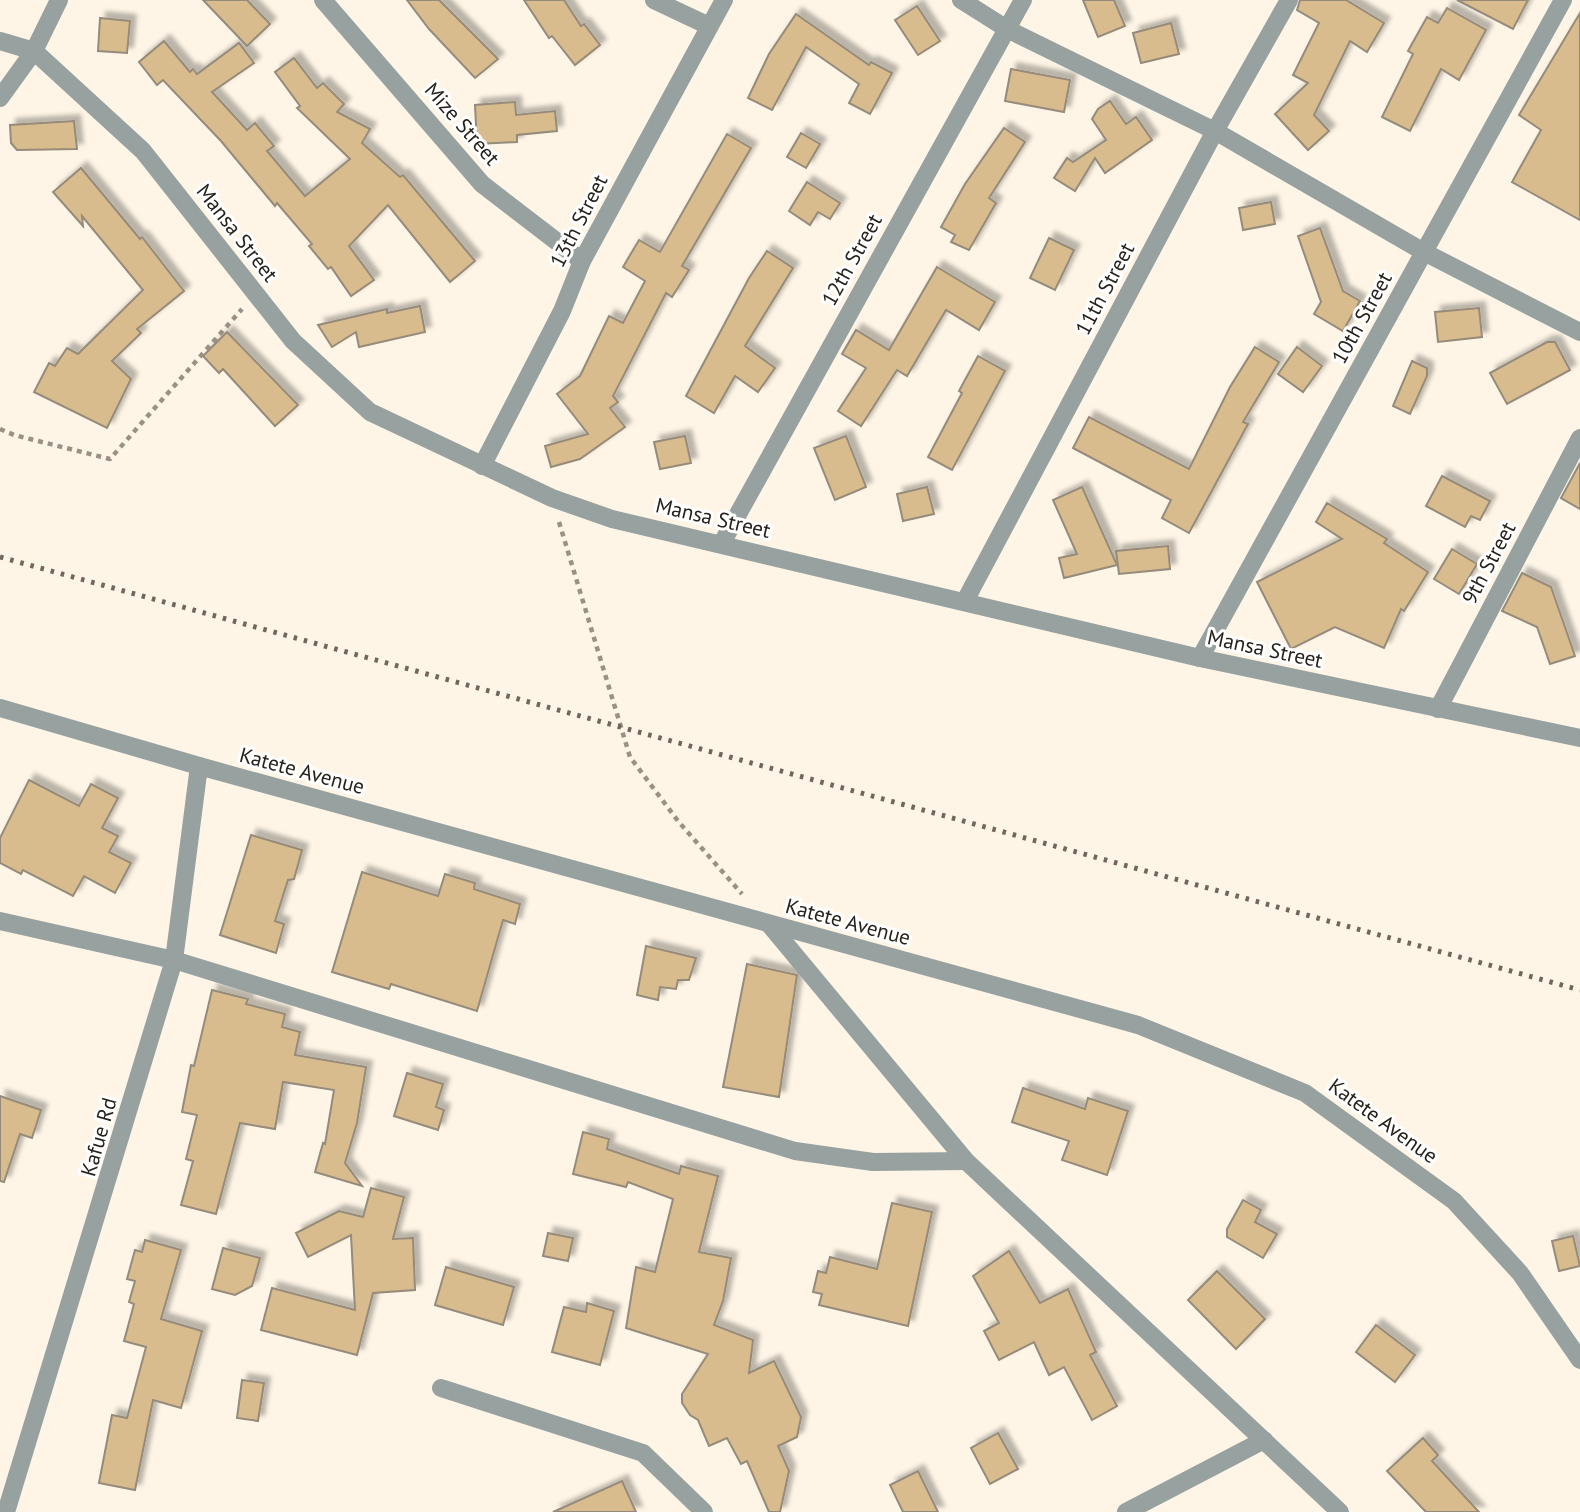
<svg xmlns="http://www.w3.org/2000/svg" width="1580" height="1512" font-family="'PT Sans',sans-serif">
<style>
.building{fill:#d8bc8e;stroke:#968b7a;stroke-width:2;filter:url(#shadow)}
.lines{fill:none;stroke-linecap:round;stroke-linejoin:round}
.path{stroke:#979186;stroke-width:4.5;stroke-dasharray:5 5;stroke-linecap:butt}
.minor{stroke:#96a1a0;stroke-width:18}
.tertiary{stroke:#96a1a0;stroke-width:18}
.rail{stroke:#6d685e;stroke-width:5;stroke-dasharray:3.5 7;stroke-linecap:butt}
.labels{text-anchor:middle;stroke-width:6;stroke-linejoin:round;paint-order:stroke}
.street-label{font-size:21px;fill:#26221b;stroke:#fff}
</style>
<defs>
<filter id="shadow"><feDropShadow dx="6" dy="-6" stdDeviation="2" flood-color="#0004"/></filter>
</defs>
<rect width="100%" height="100%" fill="#fef5e6"/>
<g class="building">
<polygon points="203,0 247,0 270,24 247,46"/>
<polygon points="407,0 439,0 498,59 475,78 429,29"/>
<polygon points="524,0 564,0 581,26 584,24 600,45 575,65 552,36 549,38"/>
<polygon points="1083,0 1114,0 1125,26 1098,37"/>
<polygon points="1300,0 1346,0 1384,23 1367,52 1350,41 1314,115 1329,131 1308,150 1275,114 1308,83 1293,75 1319,23 1297,10"/>
<polygon points="1457,0 1528,0 1513,29"/>
<polygon points="917,6 940,41 918,55 895,20"/>
<polygon points="1447,8 1486,30 1459,80 1441,69 1410,131 1382,117 1413,54 1408,51 1427,17 1438,23"/>
<polygon points="1580,13 1580,220 1512,182 1541,130 1519,115"/>
<polygon points="796,14 869,65 871,62 892,73 870,114 849,103 859,84 806,47 772,110 748,98 769,54"/>
<polygon points="100,18 130,21 127,53 98,51"/>
<polygon points="1171,23 1179,54 1141,63 1133,33"/>
<polygon points="164,41 190,72 193,69 197,74 239,43 254,63 212,92 247,130 255,123 274,146 267,151 305,196 350,159 297,108 300,106 275,72 294,58 317,88 323,83 344,104 337,112 370,129 362,143 400,177 403,175 475,261 450,282 388,205 349,246 374,280 351,296 331,267 328,269 309,246 312,244 277,203 275,206 221,141 163,80 157,85 139,62"/>
<polygon points="1011,69 1070,80 1064,112 1005,101"/>
<polygon points="1110,101 1126,124 1136,117 1152,140 1105,173 1095,158 1075,191 1054,178 1067,158 1073,162 1106,140 1092,119 1098,109"/>
<polygon points="515,102 516,115 555,111 557,131 517,135 517,142 477,144 475,105"/>
<polygon points="74,121 77,149 17,150 11,143 10,125"/>
<polygon points="1004,128 1025,142 989,198 996,203 969,250 951,242 955,235 941,227 965,184"/>
<polygon points="801,133 820,144 806,168 787,157"/>
<polygon points="727,134 751,148 682,266 689,270 672,297 666,293 613,396 618,402 610,408 625,427 580,459 551,467 545,446 588,434 557,394 580,376 609,316 623,323 645,281 623,267 639,240 660,252"/>
<polygon points="81,168 140,239 142,237 184,291 137,329 141,333 112,361 131,379 107,428 34,392 49,363 55,366 67,348 78,354 143,290 82,216 83,226 53,192"/>
<polygon points="807,182 840,203 830,219 818,212 810,225 789,211"/>
<polygon points="1271,202 1275,224 1243,230 1239,208"/>
<polygon points="1320,228 1343,291 1360,301 1343,331 1314,314 1321,302 1298,236"/>
<polygon points="1049,238 1074,250 1055,290 1030,278"/>
<polygon points="767,251 793,268 745,346 775,368 758,392 735,376 714,413 686,396 749,278"/>
<polygon points="937,267 995,302 979,330 946,310 907,376 897,370 861,426 838,411 866,368 842,354 856,330 889,350"/>
<polygon points="420,306 425,332 359,347 356,332 332,347 318,325 387,309 387,313"/>
<polygon points="1479,308 1482,337 1438,342 1435,312"/>
<polygon points="227,332 298,405 275,426 223,369 219,373 203,356"/>
<polygon points="1547,342 1555,342 1570,370 1507,404 1490,373"/>
<polygon points="1255,347 1279,362 1243,422 1248,424 1189,533 1162,518 1171,500 1073,448 1089,417 1189,469 1230,387"/>
<polygon points="1297,347 1322,366 1303,392 1278,374"/>
<polygon points="978,356 1005,371 952,470 928,457 962,393 959,391"/>
<polygon points="1412,361 1427,368 1427,376 1410,414 1393,406"/>
<polygon points="685,436 691,463 660,469 654,442"/>
<polygon points="846,436 866,487 835,500 814,448"/>
<polygon points="1580,463 1580,509 1561,498"/>
<polygon points="1442,476 1490,501 1480,520 1471,516 1465,527 1426,506"/>
<polygon points="927,487 934,514 903,521 897,494"/>
<polygon points="1082,487 1117,565 1064,578 1059,558 1077,554 1053,500"/>
<polygon points="1327,503 1387,539 1384,543 1428,572 1404,611 1401,609 1384,648 1335,627 1291,649 1257,582 1342,539 1316,522"/>
<polygon points="1168,546 1170,569 1119,574 1116,551"/>
<polygon points="1452,549 1477,564 1459,594 1434,579"/>
<polygon points="1522,573 1551,587 1575,656 1550,664 1537,627 1502,611"/>
<polygon points="29,780 79,806 91,784 118,798 102,828 118,836 109,852 131,863 115,893 84,876 73,896 23,870 21,874 0,863 0,838"/>
<polygon points="251,835 302,850 294,879 288,880 275,921 284,924 276,953 220,935"/>
<polygon points="362,872 438,896 445,874 475,883 474,889 520,904 515,924 503,920 477,1011 391,984 389,989 332,972"/>
<polygon points="646,946 696,958 689,980 678,980 676,989 660,987 658,1000 637,995"/>
<polygon points="747,964 797,975 779,1097 723,1087"/>
<polygon points="212,990 248,999 246,1004 285,1014 282,1027 300,1032 295,1055 366,1067 357,1123 345,1163 362,1186 315,1172 323,1143 325,1144 334,1090 283,1082 275,1129 240,1123 216,1214 181,1205 193,1161 186,1159 197,1115 182,1112 191,1065 194,1066"/>
<polygon points="407,1073 443,1084 436,1107 444,1110 438,1130 394,1116"/>
<polygon points="1023,1088 1085,1109 1088,1098 1128,1111 1107,1175 1062,1160 1069,1141 1012,1122"/>
<polygon points="0,1096 41,1110 32,1138 20,1134 4,1182 0,1181"/>
<polygon points="583,1132 609,1139 607,1149 679,1174 681,1166 718,1176 699,1252 731,1258 723,1301 714,1325 753,1340 749,1373 774,1361 801,1417 797,1437 778,1446 789,1471 780,1512 769,1512 747,1461 741,1464 727,1438 709,1446 698,1420 690,1415 682,1403 682,1394 708,1354 626,1328 636,1267 655,1272 673,1199 628,1182 626,1187 573,1174"/>
<polygon points="371,1188 404,1197 393,1239 413,1238 415,1290 373,1293 357,1355 261,1330 272,1288 355,1310 351,1235 308,1257 296,1233 339,1211 363,1217"/>
<polygon points="1243,1200 1261,1210 1255,1222 1277,1234 1263,1258 1227,1237 1227,1229"/>
<polygon points="892,1203 932,1212 908,1326 819,1305 822,1294 813,1292 818,1271 826,1273 830,1257 877,1269"/>
<polygon points="548,1233 573,1238 568,1261 543,1256"/>
<polygon points="1573,1236 1580,1266 1559,1271 1552,1241"/>
<polygon points="145,1240 181,1250 161,1319 202,1331 181,1408 153,1400 135,1490 99,1483 112,1415 127,1418 146,1347 124,1341 134,1304 129,1302 135,1281 127,1279 135,1250 142,1252"/>
<polygon points="223,1248 260,1258 252,1286 235,1295 212,1289"/>
<polygon points="1009,1251 1040,1303 1068,1289 1096,1352 1090,1355 1117,1406 1092,1420 1064,1367 1049,1375 1034,1342 999,1360 984,1331 999,1323 973,1276"/>
<polygon points="446,1267 514,1287 503,1325 435,1305"/>
<polygon points="1217,1271 1265,1319 1236,1349 1188,1300"/>
<polygon points="587,1303 614,1311 600,1365 552,1352 564,1307 586,1312"/>
<polygon points="1376,1325 1415,1355 1395,1382 1356,1352"/>
<polygon points="242,1380 264,1383 258,1421 237,1418"/>
<polygon points="998,1433 1018,1469 990,1484 971,1448"/>
<polygon points="1423,1438 1438,1455 1432,1461 1479,1512 1426,1512 1387,1471"/>
<polygon points="918,1471 938,1512 903,1512 890,1485"/>
<polygon points="622,1481 636,1512 553,1512"/>
</g>
<g class="lines">
<g class="path">
<polyline points="0,429 14,435 110,459 242,309"/>
<polyline points="559,522 630,757 678,821 742,894"/>
</g>
<g class="minor">
<polyline points="323,0 482,184 582,261"/>
<polyline points="654,0 709,26"/>
<polyline points="961,0 1007,29 1215,131 1424,252 1580,332"/>
<polyline points="0,41 34,51 143,151 293,341 370,412 552,498 612,519 1200,658 1580,738"/>
<polyline points="0,98 34,51 59,0"/>
<polyline points="482,466 562,311 582,261 724,0"/>
<polyline points="722,543 1023,0"/>
<polyline points="965,601 1215,131 1289,0"/>
<polyline points="1200,658 1563,0"/>
<polyline points="1438,709 1580,438"/>
<polyline points="0,921 174,960 795,1151 873,1162 966,1161"/>
<polyline points="769,924 966,1161 1340,1512"/>
<polyline points="441,1388 643,1453 704,1512"/>
<polyline points="6,1512 174,960 199,766"/>
<polyline points="1126,1512 1264,1440"/>
</g>
<polyline class="tertiary" points="0,708 199,766 1138,1025 1305,1093 1454,1201 1520,1273 1580,1360"/>
<polyline class="rail" points="0,557 1580,990"/>
</g>
<g class="labels">
<g class="street-label">
<text transform="translate(462 124) rotate(49)" y="7">Mize Street</text>
<text transform="translate(579 221) rotate(-63)" y="7">13th Street</text>
<text transform="translate(237 233) rotate(52)" y="7">Mansa Street</text>
<text transform="translate(852 260) rotate(-61)" y="7">12th Street</text>
<text transform="translate(1105 289) rotate(-62)" y="7">11th Street</text>
<text transform="translate(1362 318) rotate(-61)" y="7">10th Street</text>
<text transform="translate(713 518) rotate(13)" y="7">Mansa Street</text>
<text transform="translate(1489 563) rotate(-62)" y="7">9th Street</text>
<text transform="translate(1265 649) rotate(12)" y="7">Mansa Street</text>
<text transform="translate(302 771) rotate(15)" y="7">Katete Avenue</text>
<text transform="translate(848 922) rotate(15)" y="7">Katete Avenue</text>
<text transform="translate(1383 1121) rotate(36)" y="7">Katete Avenue</text>
<text transform="translate(99 1137) rotate(-74)" y="7">Kafue Rd</text>
</g>
</g>
</svg>
